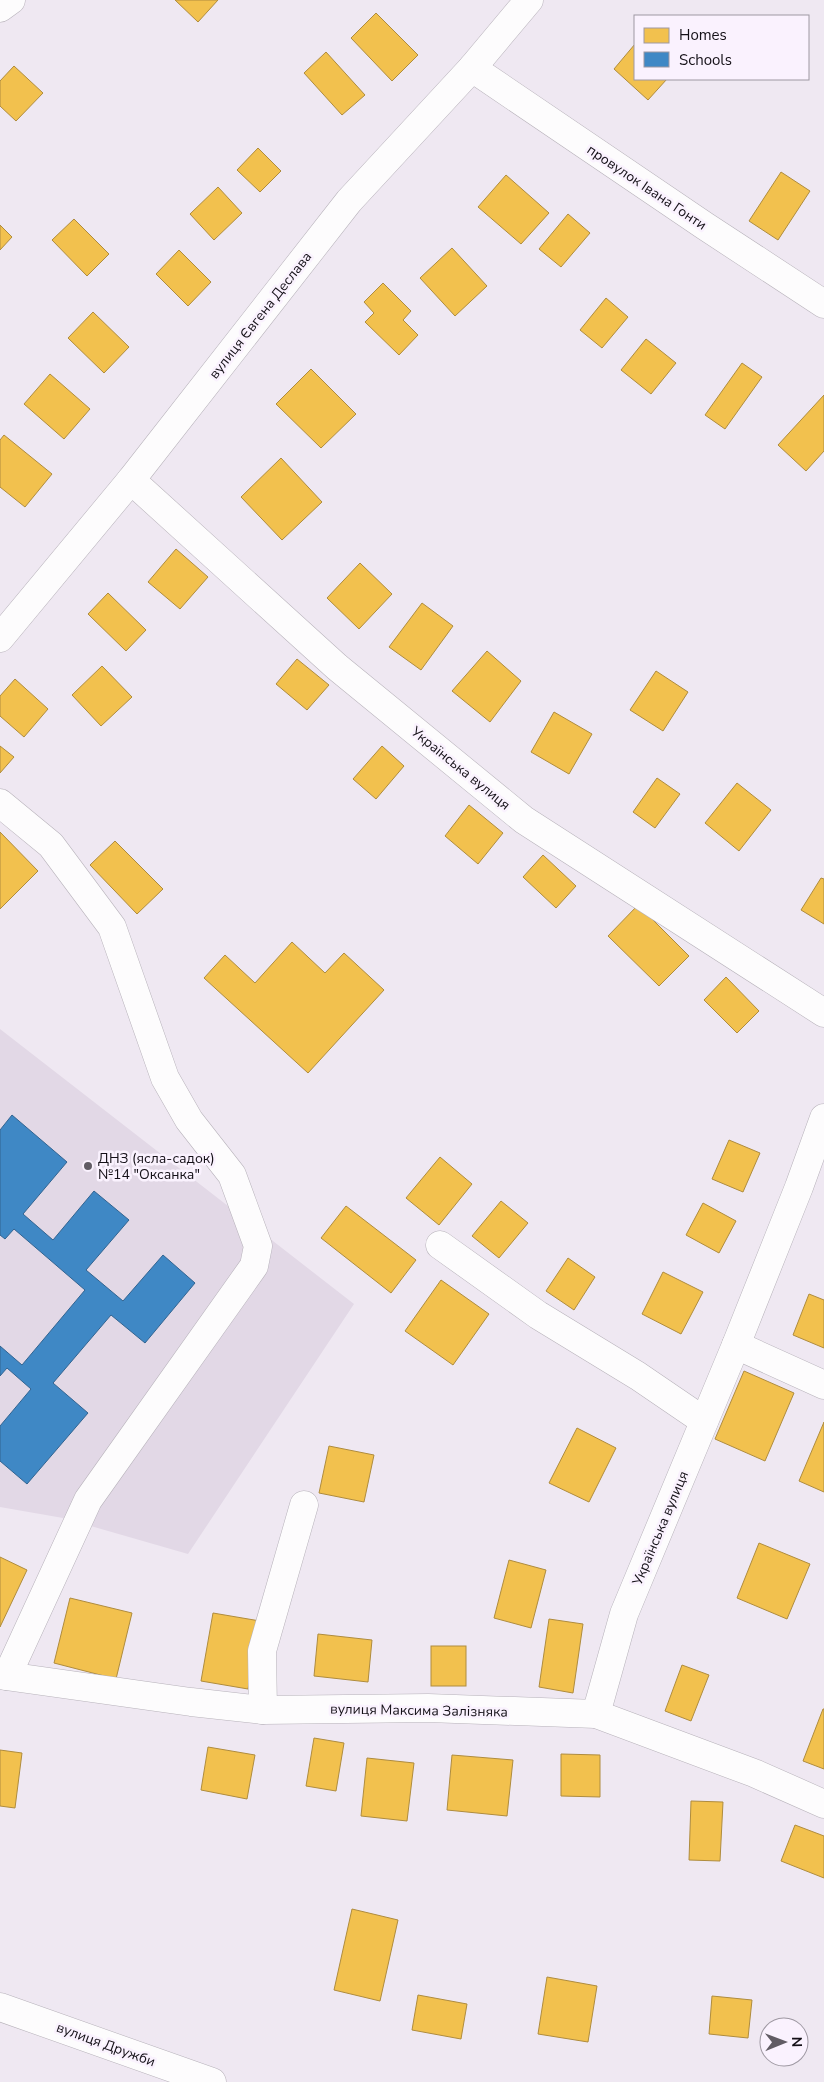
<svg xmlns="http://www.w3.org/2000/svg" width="824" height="2082" font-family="'Nunito Sans',sans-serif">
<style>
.education{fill:#e2d8e6}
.homes{fill:#f2c14e;stroke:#af8c3e}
.schools{fill:#3f88c5;stroke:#326491}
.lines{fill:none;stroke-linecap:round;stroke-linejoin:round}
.minor-casing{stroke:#b7b2ba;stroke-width:29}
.major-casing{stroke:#b7b2ba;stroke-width:29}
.minor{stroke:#fdfcfd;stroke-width:28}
.major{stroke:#fdfcfd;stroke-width:28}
.poi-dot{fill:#615c64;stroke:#faf2fe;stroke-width:2}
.labels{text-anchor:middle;stroke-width:5;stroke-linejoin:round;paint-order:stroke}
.street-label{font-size:14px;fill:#141017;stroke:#faf2fe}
.poi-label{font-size:14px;fill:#141017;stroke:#faf2fe;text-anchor:start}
</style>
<rect width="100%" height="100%" fill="#efe8f2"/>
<polygon class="education" points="0,1029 354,1304 188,1554 63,1518 0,1507"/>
<g class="homes">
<polygon points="175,0 218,0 198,22"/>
<polygon points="376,13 418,55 392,81 351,38"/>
<polygon points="635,44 635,79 667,79 648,100 614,69"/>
<polygon points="326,52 365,95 342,115 304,73"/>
<polygon points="14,66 43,93 16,121 0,106 0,81"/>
<polygon points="258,148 281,171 260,192 237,170"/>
<polygon points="781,172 810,191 778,240 749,221"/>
<polygon points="506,175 549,213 521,244 478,207"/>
<polygon points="218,187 242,213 214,240 190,214"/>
<polygon points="568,214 590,233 561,267 539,249"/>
<polygon points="74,219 109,254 87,276 52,240"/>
<polygon points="0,225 12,237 0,250"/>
<polygon points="452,248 487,286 455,316 420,278"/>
<polygon points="179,250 211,282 188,306 156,274"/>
<polygon points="383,283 411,311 403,320 418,335 399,355 365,322 374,313 364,302"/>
<polygon points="606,298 628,317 602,348 580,330"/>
<polygon points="93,312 129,347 104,373 68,338"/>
<polygon points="646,339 676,363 651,394 621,370"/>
<polygon points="742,363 762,377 725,429 705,415"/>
<polygon points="311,369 356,414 321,448 276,404"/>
<polygon points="50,374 90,409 64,439 24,404"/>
<polygon points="824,395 824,451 806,471 778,445"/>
<polygon points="4,435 52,474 25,507 0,487 0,440"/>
<polygon points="281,458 322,502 282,540 241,497"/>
<polygon points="176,549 208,577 180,609 148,582"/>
<polygon points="360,563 392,594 359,629 327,598"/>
<polygon points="108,593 146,630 126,651 88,614"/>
<polygon points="422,603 453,626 421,670 389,647"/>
<polygon points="487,651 521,681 490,722 452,691"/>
<polygon points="297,659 329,685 307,710 276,684"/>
<polygon points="102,666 132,697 101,726 72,695"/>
<polygon points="656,671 688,692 663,731 630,710"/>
<polygon points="15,679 48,709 24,737 0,716 0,696"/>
<polygon points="554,712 592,734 569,774 531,752"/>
<polygon points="0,746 14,757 0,773"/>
<polygon points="382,746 404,766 376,799 353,779"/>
<polygon points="657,778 680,794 655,828 633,812"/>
<polygon points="737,783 771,810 739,851 705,823"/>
<polygon points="469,805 503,833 478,864 445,836"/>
<polygon points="0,832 38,871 0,909"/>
<polygon points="115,841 163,889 137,914 90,865"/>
<polygon points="543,855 576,886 556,908 523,877"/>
<polygon points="821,878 824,879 824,924 801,910"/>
<polygon points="638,905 689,956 659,986 608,936"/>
<polygon points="292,942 325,973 344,953 384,990 308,1073 204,978 225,955 255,983"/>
<polygon points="726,977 759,1011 737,1033 704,1000"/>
<polygon points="729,1140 760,1153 743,1192 712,1179"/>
<polygon points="440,1157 472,1184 439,1225 406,1198"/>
<polygon points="501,1201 528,1223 499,1258 472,1236"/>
<polygon points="703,1203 736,1221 719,1253 686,1235"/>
<polygon points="346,1206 416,1260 391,1293 321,1238"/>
<polygon points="568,1258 595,1277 574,1310 546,1291"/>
<polygon points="663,1272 703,1292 681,1334 642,1314"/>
<polygon points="441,1280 489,1314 453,1365 405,1331"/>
<polygon points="809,1294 824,1300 824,1348 793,1335"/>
<polygon points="744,1371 794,1393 765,1461 715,1439"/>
<polygon points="824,1422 824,1492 799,1481"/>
<polygon points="577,1428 616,1448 589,1502 549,1483"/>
<polygon points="329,1446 374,1455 364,1502 319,1493"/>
<polygon points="759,1543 810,1564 787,1619 737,1598"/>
<polygon points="0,1557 27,1570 0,1627"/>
<polygon points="509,1560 546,1570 531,1628 494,1618"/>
<polygon points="70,1598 132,1613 116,1679 54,1663"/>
<polygon points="213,1613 260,1621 248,1689 201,1681"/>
<polygon points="549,1619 583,1624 573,1693 539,1687"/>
<polygon points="318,1634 372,1640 368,1682 314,1676"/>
<rect x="431" y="1646" width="35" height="40"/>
<polygon points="682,1665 709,1675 691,1721 665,1711"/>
<polygon points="823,1709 824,1709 824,1769 803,1761"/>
<polygon points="314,1738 344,1743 336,1791 306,1786"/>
<polygon points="208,1747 255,1755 247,1799 201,1790"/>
<polygon points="0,1750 22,1753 15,1808 0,1806"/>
<polygon points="561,1754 600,1755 600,1797 561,1796"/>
<polygon points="452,1755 513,1760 507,1816 447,1810"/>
<polygon points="367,1758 414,1763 407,1821 361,1816"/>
<polygon points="691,1801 723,1802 720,1861 689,1860"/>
<polygon points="795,1825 824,1836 824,1878 781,1861"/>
<polygon points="352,1909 398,1920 380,2001 334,1990"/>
<polygon points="547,1977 597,1986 588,2042 538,2034"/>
<polygon points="418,1995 467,2004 461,2039 412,2030"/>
<polygon points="712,1996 752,2000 748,2038 709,2034"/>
</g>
<polygon class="schools" points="12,1115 67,1162 23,1214 53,1240 94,1191 129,1220 86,1270 123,1301 163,1255 195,1283 145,1343 111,1315 53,1383 88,1413 27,1484 0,1461 0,1426 31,1389 7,1368 0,1376 0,1346 22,1365 85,1290 14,1229 5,1239 0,1235 0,1130"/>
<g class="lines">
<g class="minor-casing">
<g id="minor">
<polyline points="0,8 11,0"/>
<polyline points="472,68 705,226 824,304"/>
<polyline points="131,480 337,667 524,820 824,1013"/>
<polyline points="0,638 131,480 349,201 472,68 529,0"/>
<polyline points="0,803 51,845 112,927 165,1078 189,1120 232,1175 258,1246 254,1266 88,1500 7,1676"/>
<polyline points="440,1245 538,1315 638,1376 704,1421"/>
<polyline points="736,1345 824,1385"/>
<polyline points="0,1675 191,1702 263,1710 428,1708 596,1714 754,1773 824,1804"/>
<polyline points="263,1710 262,1651 304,1505"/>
<polyline points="596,1714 624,1614 736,1345 799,1187 824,1118"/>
</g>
</g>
<g class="major-casing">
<polyline id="major" points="0,2007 212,2082"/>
</g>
<use href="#minor" class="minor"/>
<use href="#major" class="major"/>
</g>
<circle class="poi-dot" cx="88" cy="1166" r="5"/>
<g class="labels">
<g class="street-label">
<text transform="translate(647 187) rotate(34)" y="5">провулок Івана Гонти</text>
<text transform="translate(260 315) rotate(-52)" y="5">вулиця Євгена Деслава</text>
<text transform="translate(461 768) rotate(39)" y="5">Українська вулиця</text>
<text transform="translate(660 1528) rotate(-67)" y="5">Українська вулиця</text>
<text transform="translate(419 1710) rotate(1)" y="5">вулиця Максима Залізняка</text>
<text transform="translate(106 2044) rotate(20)" y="5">вулиця Дружби</text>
</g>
<g class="poi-label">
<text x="98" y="1163">ДНЗ (ясла-садок)<tspan x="98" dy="16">№14 "Оксанка"</tspan></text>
</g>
</g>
<rect x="634" y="15" width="175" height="65" fill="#faf2fe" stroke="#9e98a2"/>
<rect x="644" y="28" width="25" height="15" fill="#f2c14e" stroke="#9e98a2"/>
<text x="679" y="40" font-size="15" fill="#141017">Homes</text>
<rect x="644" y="52" width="25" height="15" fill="#3f88c5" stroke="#9e98a2"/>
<text x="679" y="65" font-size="15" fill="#141017">Schools</text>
<g transform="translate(784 2042) rotate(89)"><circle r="24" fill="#faf2fe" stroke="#9e98a2"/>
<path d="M0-4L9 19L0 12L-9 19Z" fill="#615c64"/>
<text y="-8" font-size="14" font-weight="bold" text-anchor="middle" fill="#141017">N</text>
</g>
</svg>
